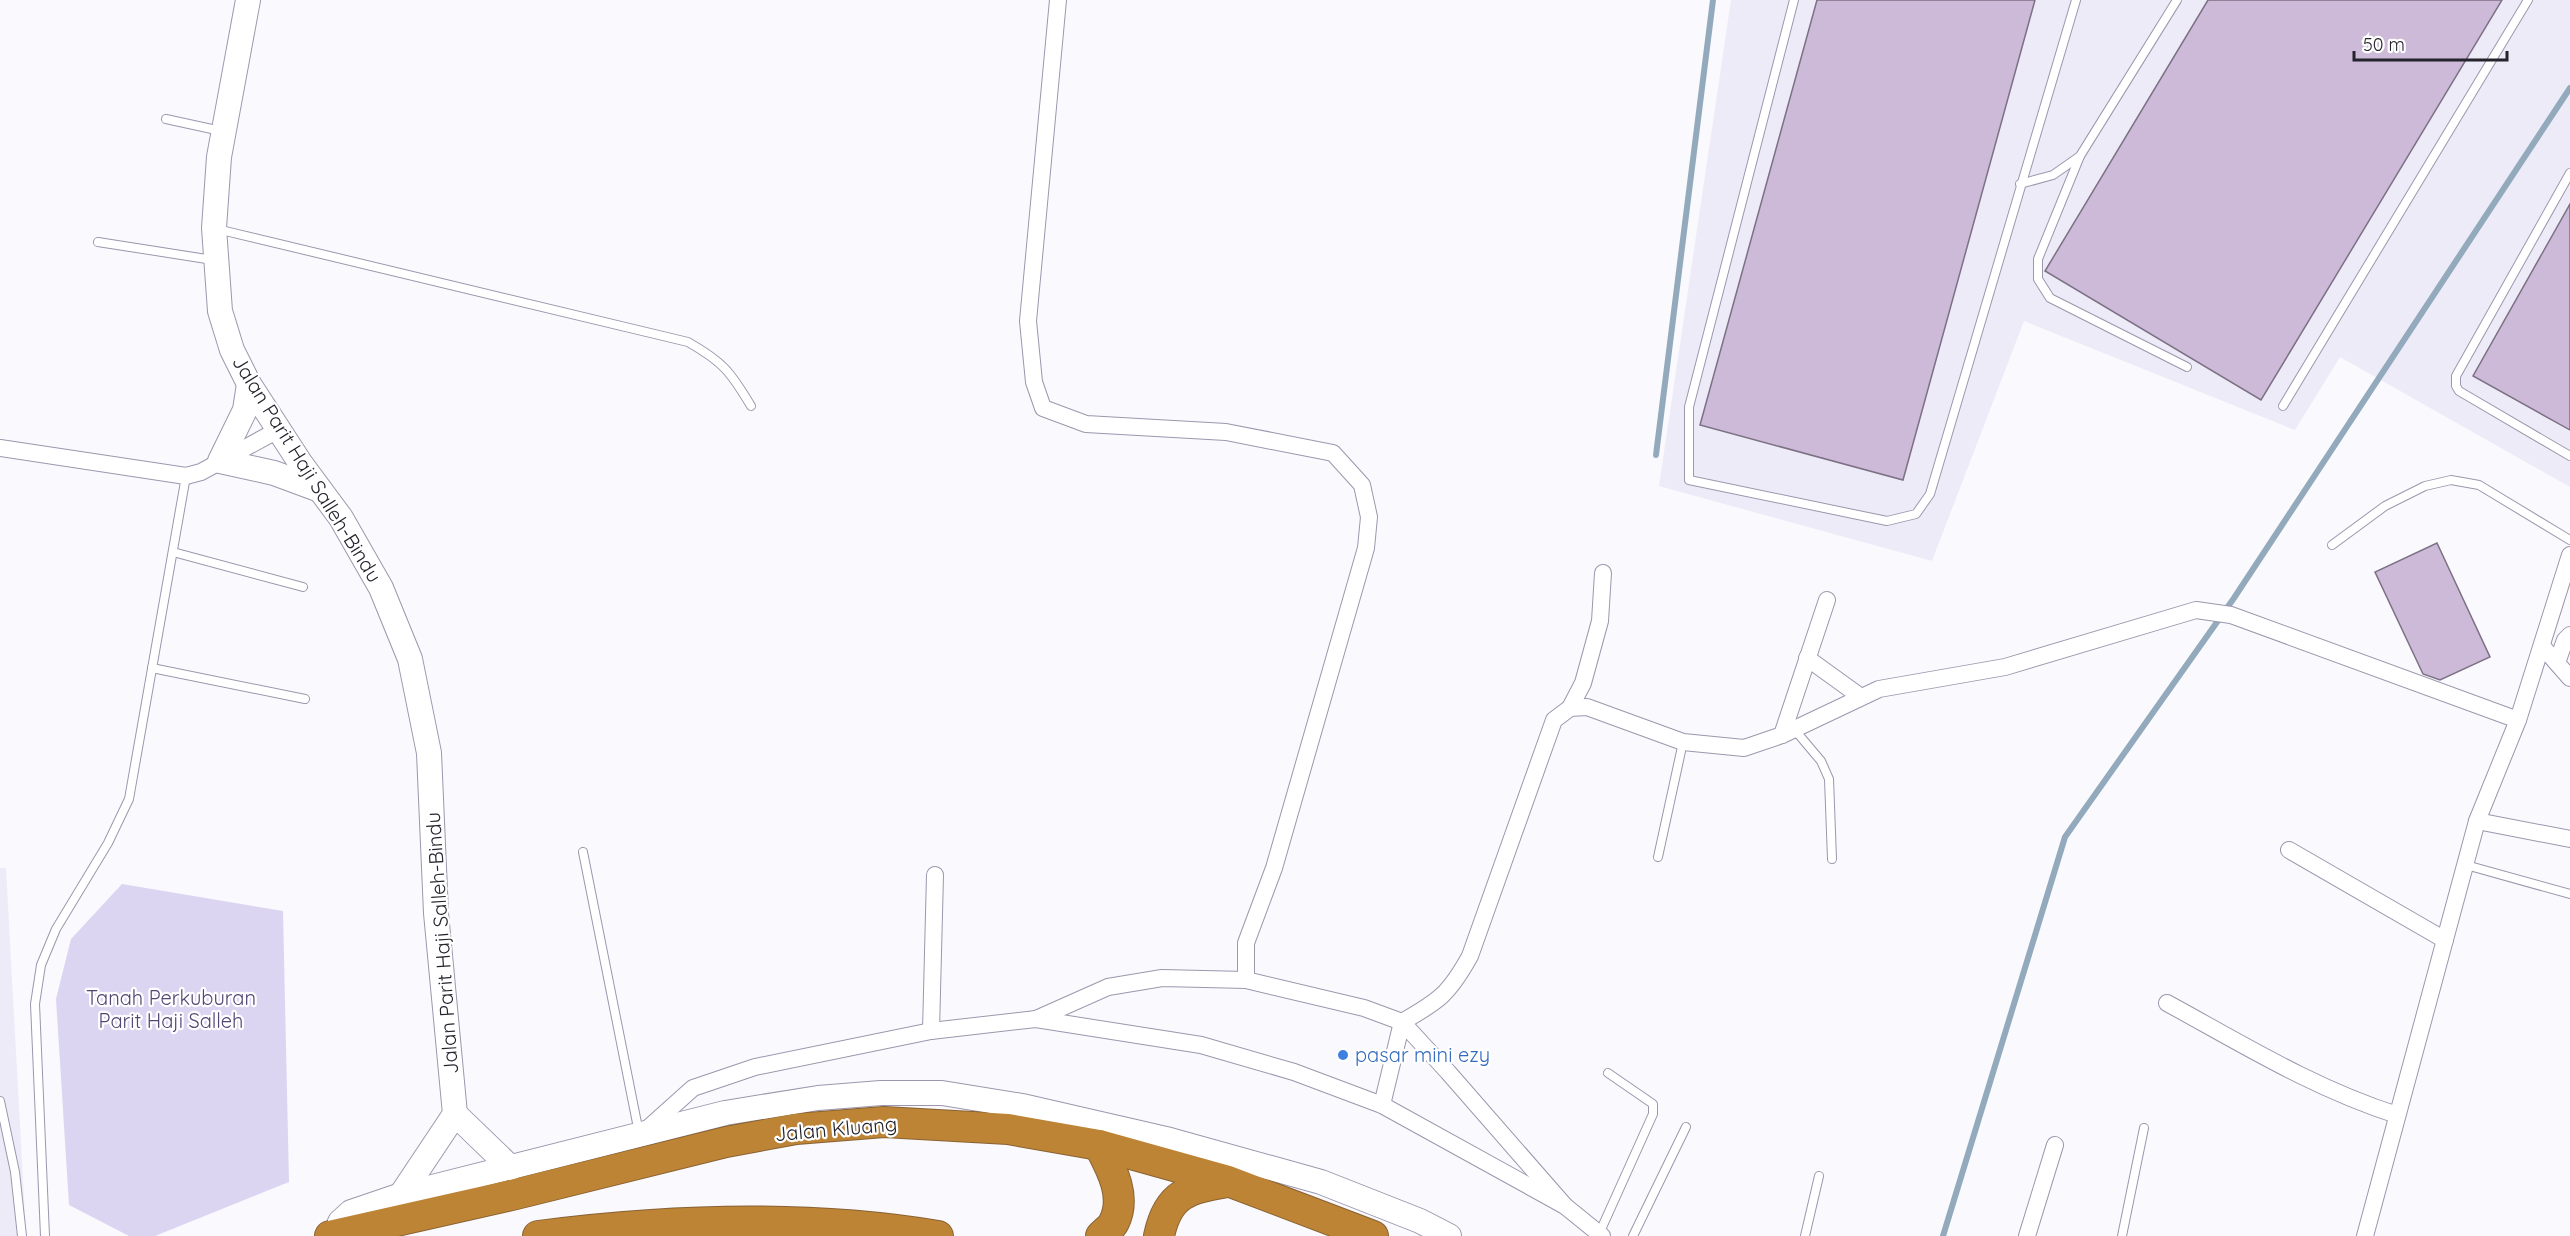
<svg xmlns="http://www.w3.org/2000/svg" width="2570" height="1236" font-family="Quicksand,sans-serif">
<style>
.built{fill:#edebf7}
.green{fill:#dbd5f2}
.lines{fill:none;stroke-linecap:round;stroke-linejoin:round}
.stream{stroke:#93a9bc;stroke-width:6}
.building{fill:#ccbad8;stroke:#7c7184;stroke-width:1.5}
.lane-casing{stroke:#9c97ad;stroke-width:10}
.street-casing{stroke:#9c97ad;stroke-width:18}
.secondary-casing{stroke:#9c97ad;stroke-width:26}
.highway-casing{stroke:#886232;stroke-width:32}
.lane{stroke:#fff;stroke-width:8}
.street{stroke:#fff;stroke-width:16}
.secondary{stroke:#fff;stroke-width:24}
.highway{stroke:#be8436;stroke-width:30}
.shop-dot{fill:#3f7fe0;stroke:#fff;stroke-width:2}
.labels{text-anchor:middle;stroke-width:4.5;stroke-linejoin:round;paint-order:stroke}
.street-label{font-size:20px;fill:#25232c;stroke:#fff}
.park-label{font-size:20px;fill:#534674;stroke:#fff}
.shop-label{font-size:20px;fill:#366cbe;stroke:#fff;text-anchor:start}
</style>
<rect width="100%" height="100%" fill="#faf9fe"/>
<g class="built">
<polygon points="1731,0 2570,0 2570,487 2340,357 2295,430 2024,321 1932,561 1659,486"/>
<polygon points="0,868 6,868 26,1236 0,1236"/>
</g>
<polygon class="green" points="122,884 283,911 289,1182 155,1236 129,1236 69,1205 56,999 71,939"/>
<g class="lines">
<g class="stream">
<polyline points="1656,455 1713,0"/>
<polyline points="1943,1236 2065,837 2234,598 2570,88"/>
</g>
</g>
<g class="building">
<polygon points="1817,0 2035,0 1903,480 1700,425"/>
<polygon points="2208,0 2502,0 2261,400 2045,271"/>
<polygon points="2570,204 2570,430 2473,376"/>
<polygon points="2437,543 2490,657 2440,680 2423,674 2375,572"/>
</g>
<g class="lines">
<g class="lane-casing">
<g id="lane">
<polyline points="1794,0 1689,407 1689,480 1887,521 1916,514 1930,494 2076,0"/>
<polyline points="166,119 221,131"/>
<polyline points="2080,156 2038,259 2038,279 2050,298 2187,367"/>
<polyline points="2570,173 2456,376 2456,386 2459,391 2570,456"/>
<polyline points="2020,184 2053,175 2080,156 2177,0"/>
<path d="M217,229l471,113c35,20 42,29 63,64"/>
<polyline points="98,242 213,260"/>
<polyline points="2283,406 2528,0"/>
<polyline points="2332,545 2385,506 2425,486 2451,480 2479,485 2570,540"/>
<polyline points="173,552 303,587"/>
<polyline points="152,668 305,699"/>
<polyline points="1794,729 1821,761 1829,779 1832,859"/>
<polyline points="583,852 639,1133"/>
<polyline points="1658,857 1683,742"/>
<polyline points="2466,865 2570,894"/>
<polyline points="0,1101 15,1172 22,1236"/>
<polyline points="1599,1234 1653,1114 1653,1104 1608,1073"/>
<polyline points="45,1236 35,1004 41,965 56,929 108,843 129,799 186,476"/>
<polyline points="1633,1236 1686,1127"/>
<polyline points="1805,1236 1819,1176"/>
<polyline points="2122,1236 2144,1128"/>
</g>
</g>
<g class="street-casing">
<g id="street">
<polyline points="1058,0 1028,321 1034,382 1043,408 1086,424 1226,432 1333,453 1362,485 1369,517 1366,548 1274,868 1246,943 1246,980"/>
<polyline points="0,448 186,476 201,472 278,430"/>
<polyline points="2542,646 2570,678"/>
<polyline points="1807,658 1861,697"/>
<polyline points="2557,663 2565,640 2570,635"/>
<polyline points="1570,708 1583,683 1600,621 1603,573"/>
<polyline points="1782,735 1827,600"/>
<polyline points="2477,821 2570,839"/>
<polyline points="2289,850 2445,940"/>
<path d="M2167,1003c75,41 148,86 230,112"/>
<polyline points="1036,1019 1201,1045 1294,1072 1382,1105 1565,1206 1602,1236"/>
<polyline points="931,1031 935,875"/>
<path d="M1382,1105l20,-83c37,-21 47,-28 68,-66l84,-236 16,-12 17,-1 96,35 61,6 38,-13 97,-46 126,-22 191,-57 35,5 287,105"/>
<polyline points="645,1131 693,1088 755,1067 931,1031 1036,1019 1108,987 1162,978 1246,980 1364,1008 1402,1022 1448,1072 1565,1206"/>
<polyline points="2027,1236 2055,1145"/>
<polyline points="2365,1236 2477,821 2518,720 2570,555"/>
</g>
</g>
<g class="secondary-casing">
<g id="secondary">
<polyline points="248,0 219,157 214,228 220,311 232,350 249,384 301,464 341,518 381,588 410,659 429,753 436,913 455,1114 401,1195 351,1212 340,1222 336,1235"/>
<polyline points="249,384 245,410 220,461 274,473 320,490"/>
<polyline points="455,1114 511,1168"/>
<polyline points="401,1195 725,1113 818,1098 881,1093 942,1093 1022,1106 1170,1140 1321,1182 1420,1221 1449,1236"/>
</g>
</g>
<g class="highway-casing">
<g id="highway">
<path d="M1099,1145c12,23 28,51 15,77 -2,5 -9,10 -13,14"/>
<polyline points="330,1236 516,1194 726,1142 796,1129 884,1122 1008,1129 1099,1145 1228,1181 1373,1236"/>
<path d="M538,1236c132,-17 268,-22 400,0"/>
<path d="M1159,1236c9,-43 29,-47 68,-54"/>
</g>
</g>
<use href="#lane" class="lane"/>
<use href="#street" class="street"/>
<use href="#secondary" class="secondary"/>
<use href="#highway" class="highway"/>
</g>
<circle class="shop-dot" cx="1343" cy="1055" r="6"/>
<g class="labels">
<g class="street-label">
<text transform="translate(307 469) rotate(58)" y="7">Jalan Parit Haji Salleh-Bindu</text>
<text transform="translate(442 943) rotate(-94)" y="7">Jalan Parit Haji Salleh-Bindu</text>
<text transform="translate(836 1129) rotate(-5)" y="7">Jalan Kluang</text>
</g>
<g class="park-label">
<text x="171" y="1005">Tanah Perkuburan<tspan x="171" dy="23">Parit Haji Salleh</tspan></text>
</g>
<g class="shop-label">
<text x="1355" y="1062">pasar mini ezy</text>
</g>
</g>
<path d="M2354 51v9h153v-9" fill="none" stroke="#25232c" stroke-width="3"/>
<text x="2363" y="51" font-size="18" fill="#25232c" stroke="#ffffff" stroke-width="4.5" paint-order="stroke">50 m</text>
</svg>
